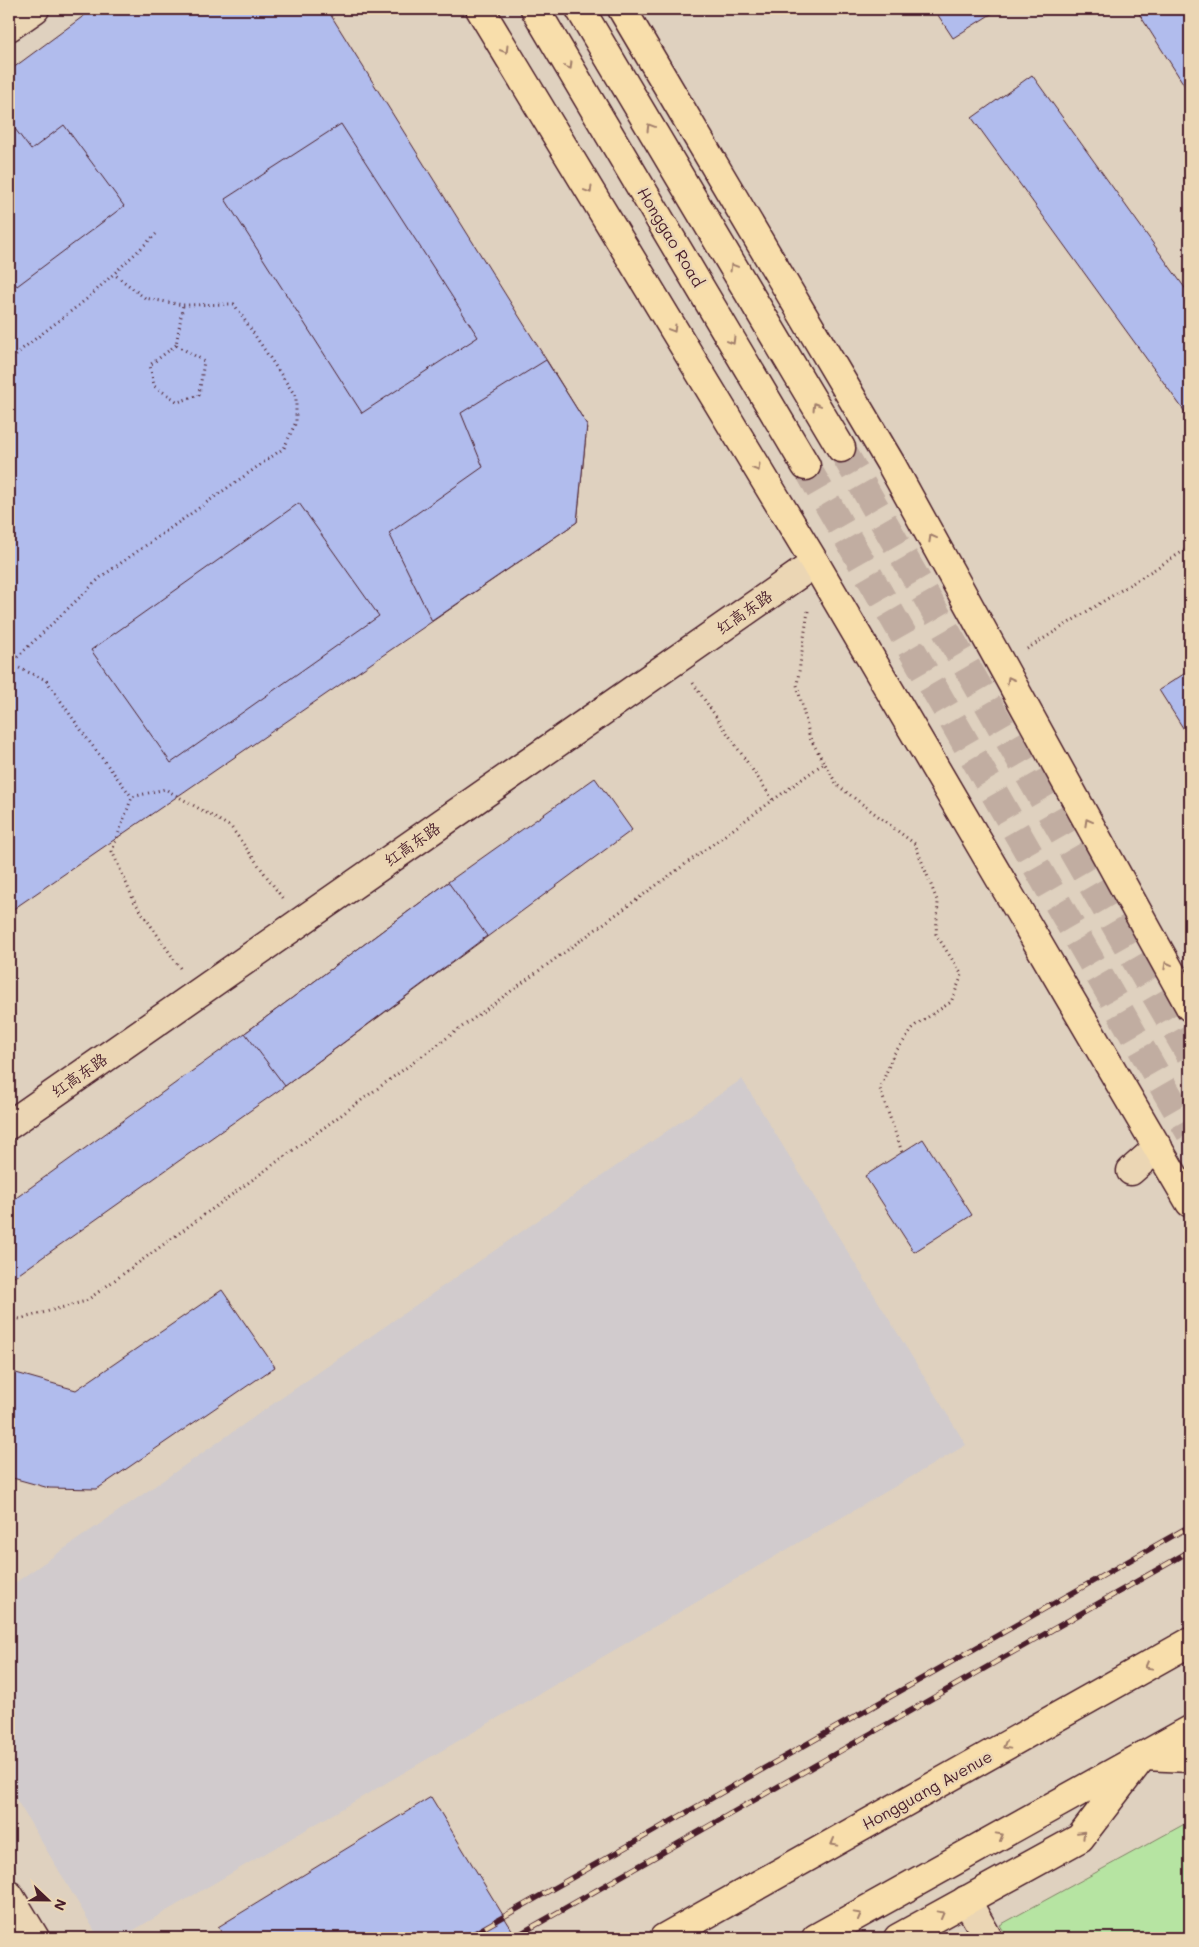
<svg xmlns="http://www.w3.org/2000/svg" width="1199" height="1947" font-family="Mali,'LXGW WenKai TC',sans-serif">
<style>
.built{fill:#d1cbcd}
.green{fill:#b6e4a2;stroke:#808266}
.building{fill:#b1bced;stroke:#4a1f2b}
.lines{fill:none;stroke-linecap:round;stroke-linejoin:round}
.major-tunnel{stroke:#c1ada1;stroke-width:28;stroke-dasharray:28 14;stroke-linecap:butt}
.minor-casing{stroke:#4a1f2b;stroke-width:31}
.major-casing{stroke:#4a1f2b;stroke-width:31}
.highway-casing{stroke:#4a1f2b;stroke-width:31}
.path{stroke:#4a1f2b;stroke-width:3;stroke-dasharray:1 4;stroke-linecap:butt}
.minor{stroke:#ebd6b4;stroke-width:28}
.major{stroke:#f8deab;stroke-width:28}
.highway{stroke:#f8deab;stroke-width:28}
.rail-casing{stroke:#4a1f2b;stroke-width:5.5}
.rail{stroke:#ebd6b4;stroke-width:4;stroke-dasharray:11;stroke-linecap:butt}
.oneway{stroke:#a17e6b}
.labels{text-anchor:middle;stroke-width:5;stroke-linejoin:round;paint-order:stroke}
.street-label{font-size:16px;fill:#4a1f2b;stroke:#ebd6b4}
</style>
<rect width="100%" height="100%" fill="#dfd1bf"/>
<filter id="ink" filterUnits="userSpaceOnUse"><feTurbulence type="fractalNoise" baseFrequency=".02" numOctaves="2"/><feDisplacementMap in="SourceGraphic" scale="10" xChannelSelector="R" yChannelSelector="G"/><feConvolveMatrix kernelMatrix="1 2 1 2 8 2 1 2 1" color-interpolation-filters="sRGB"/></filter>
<g filter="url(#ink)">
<polygon class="built" points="742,1079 966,1445 120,1938 99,1938 9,1787 9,1587"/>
<polygon class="green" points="1190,1821 1190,1938 1008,1938 1000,1925"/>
<g class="building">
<polygon points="93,9 327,9 587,425 577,522 9,912 9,71"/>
<polygon points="934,9 999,9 953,38"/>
<polygon points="1136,9 1190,9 1190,94"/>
<polygon points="1032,75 1190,295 1190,409 1185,412 972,118"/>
<polygon points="9,121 31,150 64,125 124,206 17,286 9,275"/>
<polygon points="341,124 478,337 362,413 225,199"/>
<polygon points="546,360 587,425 577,522 432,621 389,533 483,467 461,413"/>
<polygon points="299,503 379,616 171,763 91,650"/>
<polygon points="1190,670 1190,739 1159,690"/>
<polygon points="595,778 632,830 285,1086 16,1276 9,1274 9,1203 245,1033 448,882"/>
<polygon points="448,882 487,936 285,1086 245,1033"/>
<polygon points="923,1139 972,1215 914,1252 865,1176"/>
<polygon points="222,1290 275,1367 97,1489 49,1488 9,1477 9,1371 76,1390"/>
<polygon points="431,1797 517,1938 225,1938 218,1927"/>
</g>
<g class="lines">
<g class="major-tunnel">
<polyline points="841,448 1190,1055"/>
<polyline points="806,466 1190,1133"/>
</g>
<g class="minor-casing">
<g id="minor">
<polyline points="9,27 35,9"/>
<polyline points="9,1125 815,563"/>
<polyline points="1131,1171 1158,1147"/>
<polyline points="9,1895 35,1938"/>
<polyline points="966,1900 988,1938"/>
</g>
</g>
<g class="major-casing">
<g id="major">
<polyline points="480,9 815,563 1190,1203"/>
<polyline points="535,9 806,466"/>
<polyline points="580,9 841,448"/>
<polyline points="622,9 891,464 1190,1007"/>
<polyline points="898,1938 1080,1838 1143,1756"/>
</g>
</g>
<g class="highway-casing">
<g id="highway">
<polyline points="1143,1756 1190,1758"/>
<polyline points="664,1938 1190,1642"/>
<polyline points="816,1938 1190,1730"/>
</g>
</g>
<g class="path">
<polyline points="176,345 150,365 154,386 178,402 199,395 204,361 176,345 183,305"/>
<polyline points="9,363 21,350 88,298 156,234"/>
<polyline points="808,611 797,685 810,738 837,785 915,844 938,903 936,934 962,975 951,1002 916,1025 893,1055 880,1089 902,1152"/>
<polyline points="1027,649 1190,547"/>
<polyline points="10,664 101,577 284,448 296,422 296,397 234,304 183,305 145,298 114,274"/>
<polyline points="10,664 46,680 88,740 132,797"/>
<polyline points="693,683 773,800"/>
<polyline points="180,968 134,901 112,851 132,797 165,789 231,827 283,899"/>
<polyline points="9,1317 20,1319 86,1301 824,763"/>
</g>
<use href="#minor" class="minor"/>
<use href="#major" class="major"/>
<use href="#highway" class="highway"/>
<g class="rail-casing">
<g id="rail">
<polyline points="466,1938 1190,1526"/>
<polyline points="513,1938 1190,1551"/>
</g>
</g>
<use href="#rail" class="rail"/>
</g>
<defs><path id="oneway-chevron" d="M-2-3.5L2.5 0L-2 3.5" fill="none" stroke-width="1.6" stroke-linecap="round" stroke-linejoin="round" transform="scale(1.25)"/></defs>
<g class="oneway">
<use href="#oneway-chevron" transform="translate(505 50) rotate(59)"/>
<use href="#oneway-chevron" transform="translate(569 66) rotate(59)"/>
<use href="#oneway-chevron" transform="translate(650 127) rotate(-121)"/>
<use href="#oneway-chevron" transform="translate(589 190) rotate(59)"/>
<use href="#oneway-chevron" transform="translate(733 267) rotate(-121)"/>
<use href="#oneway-chevron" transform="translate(673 329) rotate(59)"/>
<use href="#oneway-chevron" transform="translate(732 341) rotate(59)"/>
<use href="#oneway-chevron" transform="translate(816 406) rotate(-121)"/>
<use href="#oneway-chevron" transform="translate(757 468) rotate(59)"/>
<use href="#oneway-chevron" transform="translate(932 538) rotate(-119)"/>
<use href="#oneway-chevron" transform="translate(1010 680) rotate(-119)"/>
<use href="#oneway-chevron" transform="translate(1088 822) rotate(-119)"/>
<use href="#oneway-chevron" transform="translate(1167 965) rotate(-119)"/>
<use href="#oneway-chevron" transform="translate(1148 1666) rotate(151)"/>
<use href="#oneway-chevron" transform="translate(1006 1746) rotate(151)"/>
<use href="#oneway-chevron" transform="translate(1082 1834) rotate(-46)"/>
<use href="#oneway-chevron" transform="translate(1000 1836) rotate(-29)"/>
<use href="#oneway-chevron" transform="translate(834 1843) rotate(151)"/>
<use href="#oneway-chevron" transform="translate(941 1914) rotate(-29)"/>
<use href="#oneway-chevron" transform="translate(858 1915) rotate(-29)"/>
</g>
</g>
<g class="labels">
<g class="street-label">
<text transform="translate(671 237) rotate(59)" y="6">Honggao Road</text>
<text transform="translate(744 612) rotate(-35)" y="6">红高东路</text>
<text transform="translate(412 844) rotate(-35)" y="6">红高东路</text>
<text transform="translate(79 1075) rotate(-35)" y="6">红高东路</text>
<text transform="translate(927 1790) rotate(-29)" y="6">Hongguang Avenue</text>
</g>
</g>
<rect width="1199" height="1947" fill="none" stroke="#ebd6b4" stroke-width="30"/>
<rect x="15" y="15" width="1169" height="1917" fill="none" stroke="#4a1f2b" stroke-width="2" filter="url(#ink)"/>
<g transform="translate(48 1900) rotate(112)" stroke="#ebd6b4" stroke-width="4" paint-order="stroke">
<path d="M0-4L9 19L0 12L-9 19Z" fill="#4a1f2b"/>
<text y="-8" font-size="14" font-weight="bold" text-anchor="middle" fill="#4a1f2b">N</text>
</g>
</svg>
